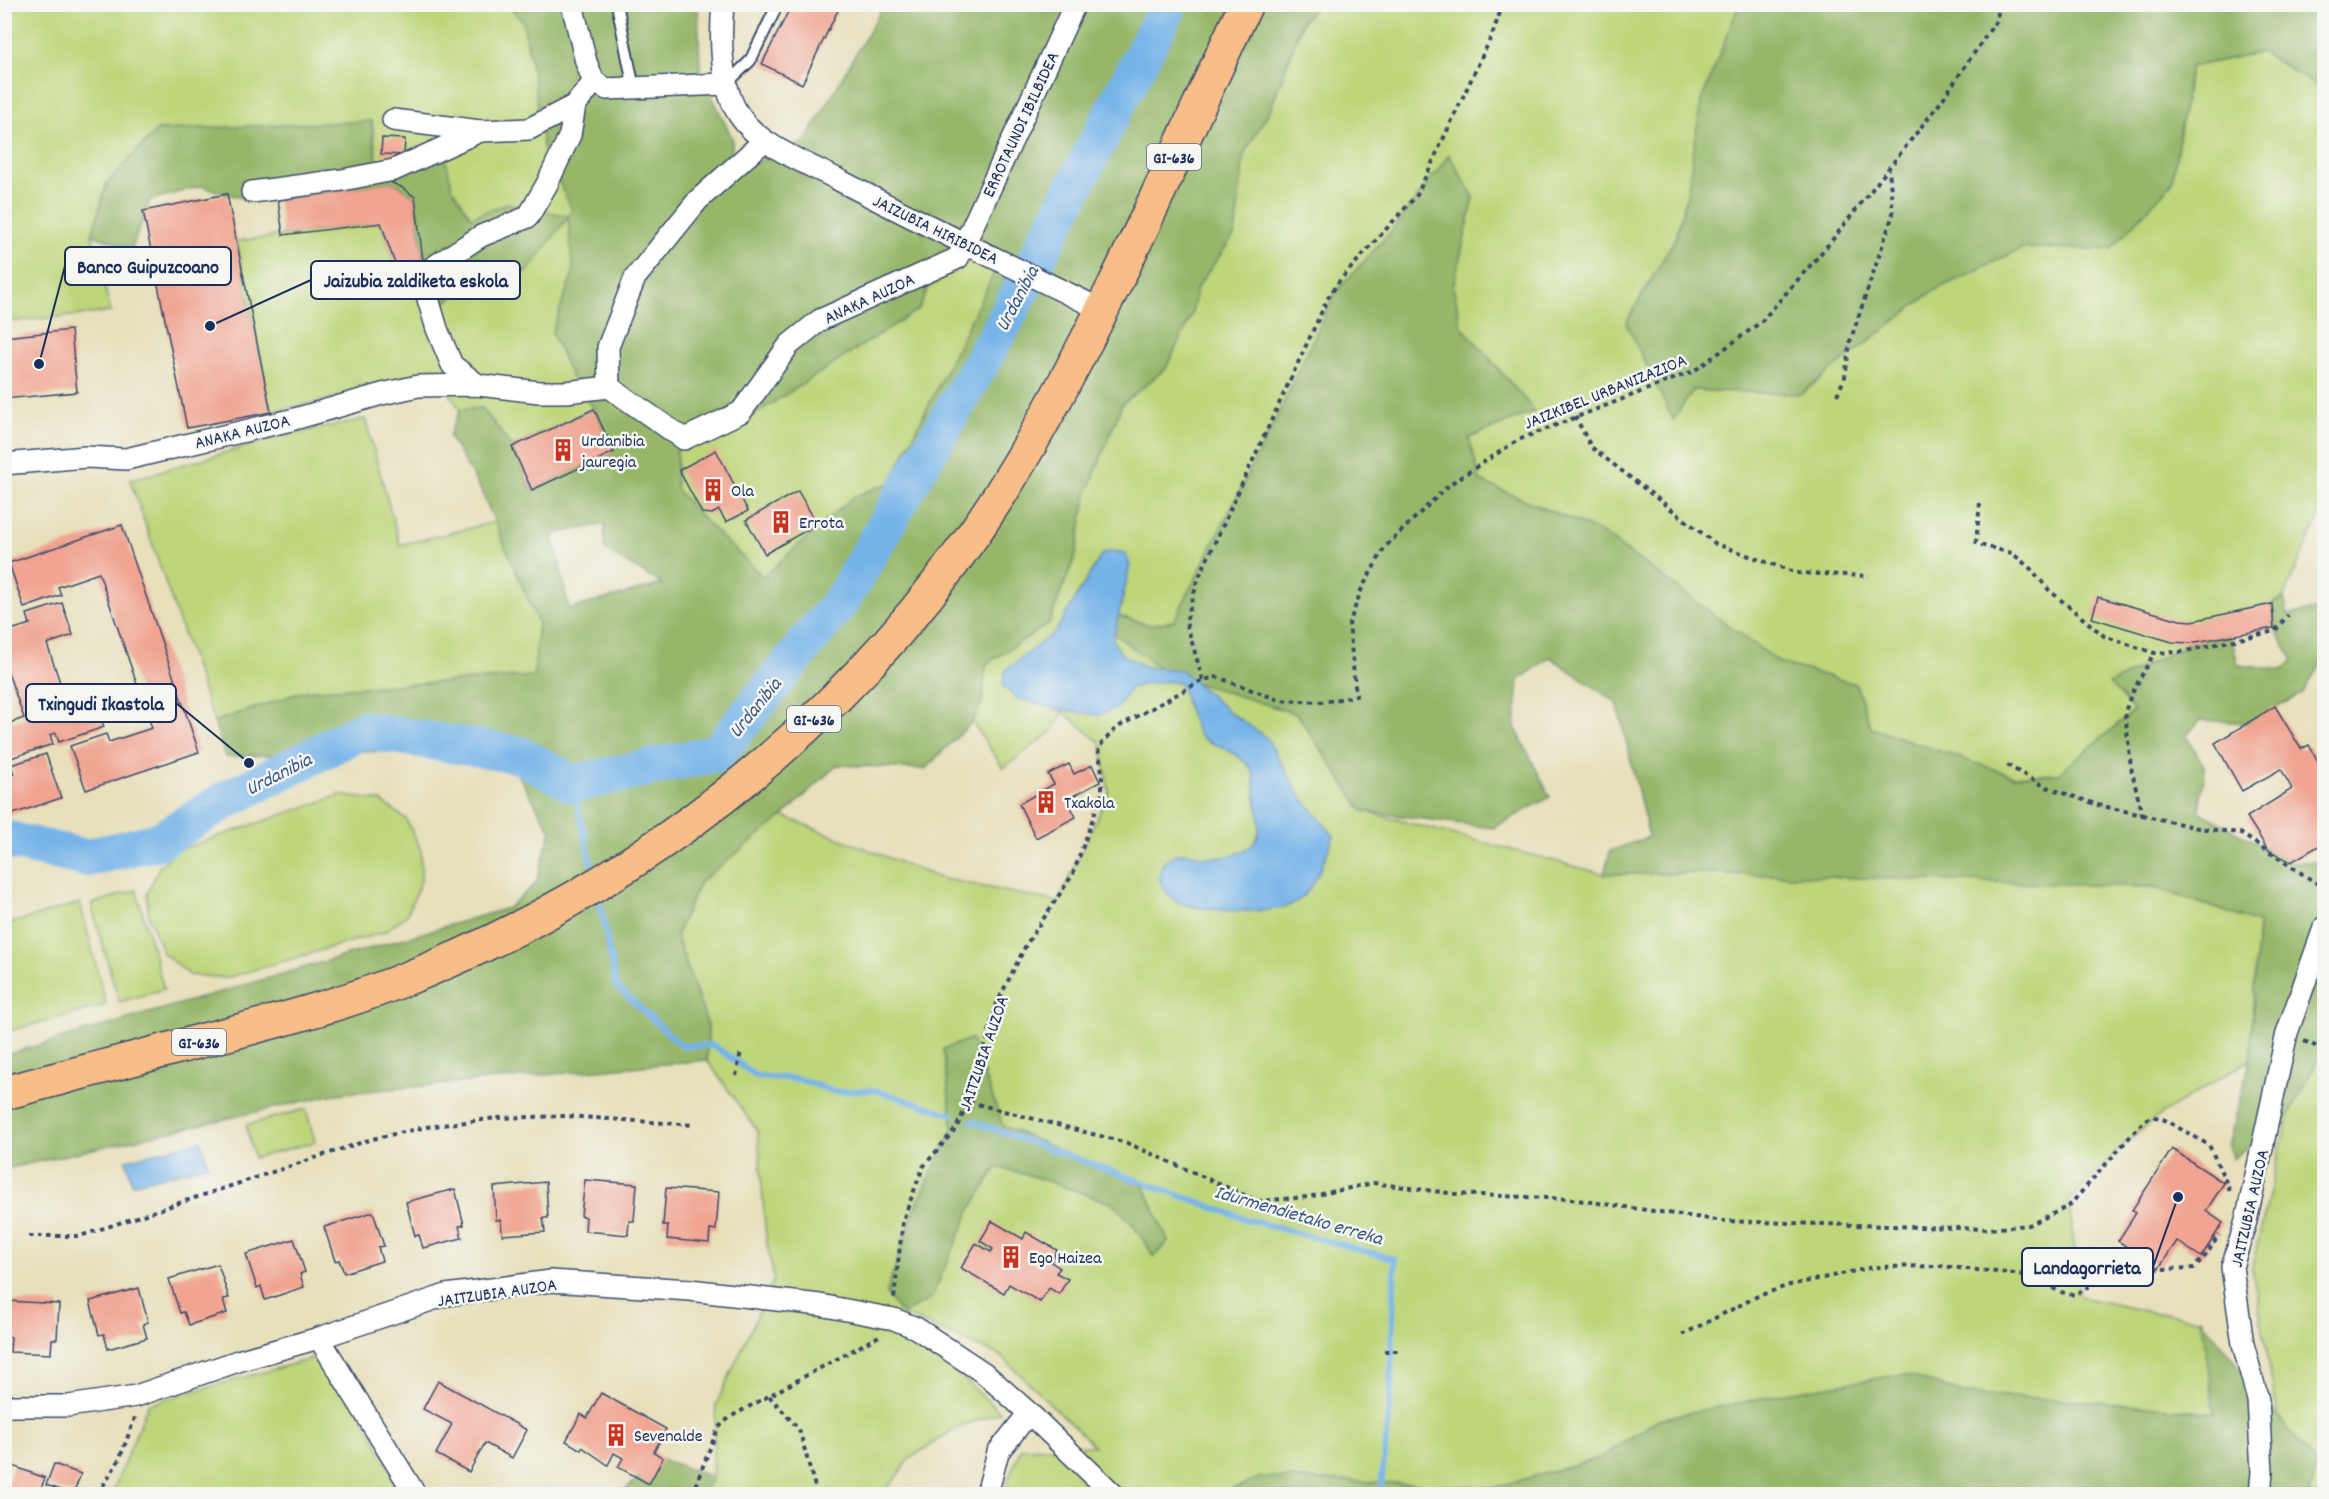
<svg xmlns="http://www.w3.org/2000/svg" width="2329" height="1499" font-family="Dekko,sans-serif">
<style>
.green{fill:#bed67a;stroke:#6c826c;stroke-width:1.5;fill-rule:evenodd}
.forest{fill:#96b76a;stroke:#587364;stroke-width:1.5;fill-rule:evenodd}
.water{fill:#75b3e8;stroke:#4871a3;stroke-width:1.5}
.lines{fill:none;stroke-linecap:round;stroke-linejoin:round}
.stream{stroke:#75b3e8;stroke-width:6}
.river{stroke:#75b3e8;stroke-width:38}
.building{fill:#f0a491}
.lane-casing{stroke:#3a4a6c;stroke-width:14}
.street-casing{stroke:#3a4a6c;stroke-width:24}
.primary-casing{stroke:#3a4a6c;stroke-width:36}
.path{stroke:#3a4a6c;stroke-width:4;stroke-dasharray:4.5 4.5;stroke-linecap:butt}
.lane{stroke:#fff;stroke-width:10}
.street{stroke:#fff;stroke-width:21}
.primary{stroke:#f7be87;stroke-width:33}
.labels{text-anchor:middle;stroke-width:5;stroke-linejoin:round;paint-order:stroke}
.shield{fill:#f6f6f2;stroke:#5d6b8a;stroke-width:1.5}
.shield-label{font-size:16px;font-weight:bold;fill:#1b2f5e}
.street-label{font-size:18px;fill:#1b2f5e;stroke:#f6f6f2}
.poi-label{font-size:18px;fill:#1b2f5e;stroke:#f6f6f2;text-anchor:start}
.water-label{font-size:20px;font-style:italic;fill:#365787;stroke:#f6f6f2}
.leader{fill:none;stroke:#1b2f5e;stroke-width:2}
.callout-dot{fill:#1b2f5e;stroke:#f6f6f2;stroke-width:2}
.callout{fill:#f6f6f2;stroke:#1b2f5e;stroke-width:2}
.callout-label{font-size:20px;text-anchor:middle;font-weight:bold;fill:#1b2f5e}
</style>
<rect width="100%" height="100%" fill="#f6f6f2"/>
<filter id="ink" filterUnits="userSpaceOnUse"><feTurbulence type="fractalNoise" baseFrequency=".0167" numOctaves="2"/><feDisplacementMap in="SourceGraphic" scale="12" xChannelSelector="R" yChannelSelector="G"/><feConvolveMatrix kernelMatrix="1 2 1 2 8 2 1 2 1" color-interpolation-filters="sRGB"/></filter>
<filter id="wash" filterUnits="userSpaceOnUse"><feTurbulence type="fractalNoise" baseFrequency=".008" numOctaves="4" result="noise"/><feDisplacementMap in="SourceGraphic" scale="24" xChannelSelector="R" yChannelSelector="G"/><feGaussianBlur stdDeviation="1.35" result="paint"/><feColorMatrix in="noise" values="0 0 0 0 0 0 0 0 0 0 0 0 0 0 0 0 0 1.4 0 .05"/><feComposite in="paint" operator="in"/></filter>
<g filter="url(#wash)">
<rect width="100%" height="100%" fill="#e7e0bb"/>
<g class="green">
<polygon points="4,5 507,5 523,20 534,80 543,147 572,210 573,273 552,333 572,378 594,409 512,447 482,408 460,410 439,375 271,412 237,241 381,223 395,264 423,261 431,311 491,273 527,272 567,216 508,203 471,218 452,192 445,159 377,162 372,121 107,183 92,235 111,312 5,322"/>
<path d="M1318,5h421l-64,234 -49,84 66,67 109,4 132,-103 90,-43 88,1 61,-66 18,-116 72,-15 62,38v415l-41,93 -173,86 24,26 -75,64 -45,2 -143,-48 -15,-44 -76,-21 -178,-130 -122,-52 -11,-43 66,-27 -74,-85 -8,-39 21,-90 -84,36 -55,60 -58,124 -103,204 -25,4 -30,-8 50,57 128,40 66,97 241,63 105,-1 445,14 104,36 -8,137 -89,54 -39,32 -53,55 11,96 70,15 51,7 15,95 -87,-10 -162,-10 -63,-20 -111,18 -134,27 -59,39 -107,30 -231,-11 -41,17h-202l-13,-9 15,-37 73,-2 -93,-90 -98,-42 9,18 88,80 -44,16 -47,31 -25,35h-180l8,-17 4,-72 58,-126 -8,-40 -8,-107 -51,-72 1,-34 -32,-91 24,-53 83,-66 157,62 118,24 51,-110 -8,-49 -38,-31 -10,19 -50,37 -31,-46 10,-19 4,-39 63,-41 27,-69 10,-58 36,-92 44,-36 26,-54 5,-27 38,-53 9,-80 27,-46 32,-87zM971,1039l32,87 141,60 24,55 -13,15 -22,-31 -19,-21 -78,-27 -39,-10 -25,39 -41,93 -45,-5 28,-83 39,-83 -10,-78z"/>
<polygon points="965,243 1001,261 890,483 853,497 763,577 700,516 676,489 677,449 740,424 935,272"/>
<polygon points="365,419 400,545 495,522 538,622 535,676 305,691 214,722 130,480 283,436"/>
<polygon points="340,795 381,801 406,819 421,850 421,880 407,915 384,932 226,978 190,975 163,953 149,917 147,894 159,867 176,851"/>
<polygon points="136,890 164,989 119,1002 91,904"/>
<polygon points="80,903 106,1005 5,1032 5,925"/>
<polygon points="2324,1048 2324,1494 2310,1494 2316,1463 2278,1417 2252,1267 2288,1116"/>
<polygon points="306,1109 315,1142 254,1158 246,1125"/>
<polygon points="329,1354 404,1494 112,1494 148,1404"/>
</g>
<g class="forest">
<path d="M507,5h191l2,66 32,67v34l73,-30 79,-137h434l-16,16 -31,87 -27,46 -9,80 -38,53 -5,27 -26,54 -44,36 -36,92 -10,58 -27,69 -63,41 -4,39 -10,19 -47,47 -88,-4 -54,51 -83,66 -24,53 32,91 -1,34 -372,34 -330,75v-114l503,-147 28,-25 15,-52 -36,-62 -58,-16 -106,-2 -125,6 -12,-35 91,-31 229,-15 4,-54 -58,-134 -31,-52 11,-26 22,-2 30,39 20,43 82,-38 -20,-43 -22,-31 -20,-45 21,-60 -5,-56 -41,55 -36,1 -60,38 -16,-114 -13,-10 -12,-5 -112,18h-29l-48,-14 -51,14 -18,48 -40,-13 15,-52 50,-53 214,-9 6,41 68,-4 8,31 18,28 37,-14 60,13 4,-6 -29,-63 -9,-67 -11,-59zM965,243l35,18 -110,222 -37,14 -90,80 -63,-61 -24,-27 1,-40 63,-25 179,-115 16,-37zM605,524l-1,25 58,35 -93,25 -16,-75z"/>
<polygon points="1739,5 2324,5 2324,90 2262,52 2190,67 2172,183 2111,249 2023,248 1933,291 1801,394 1693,390 1673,420 1626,323 1675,239 1686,201 1701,101"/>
<polygon points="1449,155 1474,197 1453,287 1461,326 1535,411 1469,438 1480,481 1602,533 1780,663 1856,684 1871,728 2014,776 2058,774 2134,711 2109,684 2190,643 2231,636 2238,665 2283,670 2293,660 2274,627 2272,604 2284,598 2288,615 2324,608 2324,658 2303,693 2249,723 2201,720 2186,736 2205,768 2199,811 2291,862 2324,861 2324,1048 2288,1116 2233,1159 2228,1147 2250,1060 2258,923 2154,887 1709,873 1604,874 1610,851 1649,837 1617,703 1550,657 1519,680 1515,727 1550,797 1493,828 1363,811 1297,714 1168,674 1112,632 1119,616 1149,625 1174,621 1277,417 1335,293 1390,233"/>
<polygon points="971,1039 1003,1126 1144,1186 1168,1241 1154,1256 1133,1225 1114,1204 1036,1177 997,1167 972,1206 931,1299 902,1314 886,1294 914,1211 953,1128 943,1049"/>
<polygon points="2201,1319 2278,1417 2316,1463 2310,1494 1221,1494 1262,1477 1493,1488 1600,1458 1659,1419 1793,1392 1904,1374 1967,1394 2129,1404 2215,1414"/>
<polygon points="661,1459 712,1477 704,1494 620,1494"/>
</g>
<g class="water">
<path d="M1113,551l12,2 5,12 -17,75 8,14 25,13 35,3 47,41 39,27 32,56 35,42c-10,22 -17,52 -38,66 -20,14 -98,10 -120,-1 -6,-3 -14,-14 -16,-21 -3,-15 11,-27 24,-27 8,0 15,3 23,4 15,2 40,-2 49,-17 6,-11 3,-28 0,-40 -3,-10 1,-22 -5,-31 -4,-7 -18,-16 -25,-20 -8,-5 -21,-6 -27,-15 -8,-12 -14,-36 -19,-51 -16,-4 -34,1 -50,5l-12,20 -19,7 -43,-6 -40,-11 -13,-12 2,-15 51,-40 46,-77z"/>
<polygon points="201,1141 208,1165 132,1184 126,1160"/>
</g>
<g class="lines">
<g class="stream">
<polyline points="573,784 591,864"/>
<polyline points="600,902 616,986 682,1046 713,1045 756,1076 799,1079 835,1092 874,1090 951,1114"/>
<polyline points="971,1121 1249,1220 1395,1259 1390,1407 1380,1494"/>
</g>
<polyline class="river" points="4,839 86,858 159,841 224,801 363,730 520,755 573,784 717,753 843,598 1001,328 1169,4"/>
</g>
<g id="blocks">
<g class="building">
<polygon points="792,4 841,4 802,84 762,64"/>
<polygon points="382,138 405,139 404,155 381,154"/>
<polygon points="390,182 401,187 415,197 423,261 395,264 381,223 283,235 278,200"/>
<polygon points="227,194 271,412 187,428 143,211"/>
<polygon points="71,330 77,392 4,399 4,337"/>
<polygon points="594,409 614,452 532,490 512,447"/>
<polygon points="716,450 748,511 726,522 719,510 712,514 702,513 679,470"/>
<polygon points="798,491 817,524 765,554 746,520"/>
<polygon points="122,525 199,752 86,790 70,746 106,734 109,742 152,728 99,573 58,587 61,595 24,608 9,563"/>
<polygon points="2098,597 2180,620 2192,621 2272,604 2274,628 2190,643 2172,642 2092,618"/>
<polygon points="62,603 73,635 47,644 67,703 93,695 104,727 59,742 56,733 50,735 53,744 8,759 4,748 4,725 24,718 4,661 4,632 30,624 27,614"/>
<polygon points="2275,706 2301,749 2309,745 2320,765 2324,762 2324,843 2291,862 2268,850 2247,817 2292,789 2281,769 2242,791 2215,743"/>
<polygon points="46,754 61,798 4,817 4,777 14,774 11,765"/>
<polygon points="1069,764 1074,774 1092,765 1100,782 1067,799 1076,817 1036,838 1019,804 1054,784 1048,774"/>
<polygon points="2172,1149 2224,1183 2206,1211 2223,1223 2201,1257 2177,1241 2159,1268 2118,1241 2136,1213 2132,1210"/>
<polygon points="585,1180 637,1184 634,1221 629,1221 628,1235 585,1231 586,1217 581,1216"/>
<polygon points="546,1182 548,1218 543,1218 545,1232 502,1235 501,1220 496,1220 494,1187"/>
<polygon points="666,1188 719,1192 716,1230 710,1229 709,1243 667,1239 668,1225 663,1225"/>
<polygon points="455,1189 464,1225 459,1226 462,1238 423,1248 419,1235 415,1236 406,1202"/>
<polygon points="373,1212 384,1246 378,1247 382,1261 344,1273 339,1260 335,1261 324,1227"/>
<polygon points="992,1221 1023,1239 1026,1232 1057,1250 1051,1262 1060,1268 1056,1273 1068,1279 1059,1294 1049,1288 1040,1302 1009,1284 1004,1293 961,1268 976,1243 991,1252 993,1249 980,1241"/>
<polygon points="294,1239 305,1272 300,1274 304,1287 265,1300 261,1286 257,1288 246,1254"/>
<polygon points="218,1264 229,1298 223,1299 227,1313 189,1325 184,1312 180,1313 169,1279"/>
<polygon points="139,1288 148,1322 143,1324 147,1338 108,1349 104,1334 99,1335 90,1301"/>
<polygon points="8,1301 59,1304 57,1339 52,1339 51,1354 10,1352 11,1337 6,1337"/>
<polygon points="438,1381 527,1430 512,1458 485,1443 469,1472 436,1454 452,1424 423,1409"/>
<polygon points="601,1393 666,1429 654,1452 663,1458 649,1484 618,1467 623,1458 614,1453 608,1465 582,1447 581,1450 566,1441 581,1414 587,1418"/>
<polygon points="54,1464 81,1474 73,1494 46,1485"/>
<polygon points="13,1466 45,1478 39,1494 4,1494"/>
</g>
</g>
</g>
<g filter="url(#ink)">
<use href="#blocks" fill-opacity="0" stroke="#3a4a6c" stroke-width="1.5"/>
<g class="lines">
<g class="lane-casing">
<g id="lane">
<polyline points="617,4 634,89"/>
<polyline points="726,84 750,61 778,4"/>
</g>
</g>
<g class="street-casing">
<g id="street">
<polyline points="572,4 586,62 594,82 607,89 726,84"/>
<path d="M723,4c-3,33 -3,83 16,111 19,30 67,48 98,64 87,46 176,88 265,131"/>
<polyline points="393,120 480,131 529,129 575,105 594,82"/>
<polyline points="252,192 342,180 394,170 480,131"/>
<polyline points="478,385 452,365 437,329 421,275 481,236 528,217 547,184 570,135 575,105"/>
<polyline points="609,387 684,439 741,412 789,345 820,320 958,258 1075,4"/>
<polyline points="4,464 86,457 126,459 291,420 382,394 418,386 478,385 539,392 566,392 609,387 608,347 635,278 698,200 764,141"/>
<polyline points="319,1338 415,1494"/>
<polyline points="4,1406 68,1406 136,1396 241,1360 319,1338 446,1295 551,1281 690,1290 820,1305 894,1319 916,1328 984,1373 1029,1413 1113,1494"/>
<polyline points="987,1494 998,1452 1029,1413"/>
<polyline points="2260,1494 2262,1472 2258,1400 2243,1344 2232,1267 2246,1221 2287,1033 2324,928"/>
</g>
</g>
<g class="primary-casing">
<path id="primary" d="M4,1093c68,-18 136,-36 204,-54 62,-16 125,-32 185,-55 258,-99 487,-284 628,-524 86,-146 153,-303 225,-456"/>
</g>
<g class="path">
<polyline points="1837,395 1845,377 1850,342 1893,214 1889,170"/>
<polyline points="1575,416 1591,447 1716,544 1797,573 1869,576"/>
<polyline points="1980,503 1976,542 1984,546 2012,553 2031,569 2049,590 2104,636 2154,653 2181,652 2275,631 2288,615"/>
<polyline points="1203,680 1186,622 1198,579 1328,298 1340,280 1417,195 1492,35 1503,4"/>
<polyline points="2007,765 2044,786 2098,805 2142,815 2131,767 2125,712 2131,695 2154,653"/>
<polyline points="2142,815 2198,828 2240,833 2324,888"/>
<polyline points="2304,1041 2324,1050"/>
<polyline points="736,1076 741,1051"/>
<polyline points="969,1102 1127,1143 1258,1201 1308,1197 1373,1183 1456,1194 1570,1199 1723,1221 1989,1229 2029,1225 2069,1206 2143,1122 2152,1116 2165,1120 2209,1145 2230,1191"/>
<polyline points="29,1236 80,1236 372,1139 426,1127 497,1118 567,1116 693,1125"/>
<polyline points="894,1298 903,1220 923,1167 956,1128 969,1102 997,1003 1026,945 1073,874 1102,793 1102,772 1098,748 1116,728 1203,680 1217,677 1279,700 1322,702 1356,696 1349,624 1362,588 1385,547 1450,484 1518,440 1694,371 1761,322 1829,244 1940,103 1996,21 2000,4"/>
<polyline points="1682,1335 1758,1296 1790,1285 1874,1267 1940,1266 2025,1275 2061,1292 2075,1295 2097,1282 2136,1270 2194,1268 2206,1255 2219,1235"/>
<polyline points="1384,1351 1400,1351"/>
<polyline points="769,1396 799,1429 815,1487 815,1494"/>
<polyline points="98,1494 119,1460 136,1415"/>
<polyline points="692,1494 718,1428 730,1417 879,1336"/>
</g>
<use href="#lane" class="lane"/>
<use href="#street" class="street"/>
<use href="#primary" class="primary"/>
</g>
</g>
<defs>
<g id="building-bare" transform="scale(1.8)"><path d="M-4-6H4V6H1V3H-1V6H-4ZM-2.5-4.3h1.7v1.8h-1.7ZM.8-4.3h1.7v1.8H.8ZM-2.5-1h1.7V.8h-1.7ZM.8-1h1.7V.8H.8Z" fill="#c8321e" stroke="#f6f6f2" stroke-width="2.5" paint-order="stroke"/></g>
</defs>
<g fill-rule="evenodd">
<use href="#building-bare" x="563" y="450"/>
<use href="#building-bare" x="713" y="490"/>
<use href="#building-bare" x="781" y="522"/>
<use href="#building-bare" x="1046" y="802"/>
<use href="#building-bare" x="1011" y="1257"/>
<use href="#building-bare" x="616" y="1435"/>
</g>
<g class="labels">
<g class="shield">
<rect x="1147" y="144" width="54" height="26" rx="4.5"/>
<rect x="787" y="706" width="54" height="26" rx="4.5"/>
<rect x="172" y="1029" width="54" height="26" rx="4.5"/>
</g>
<g class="shield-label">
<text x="1174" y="163">GI-636</text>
<text x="814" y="725">GI-636</text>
<text x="199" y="1048">GI-636</text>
</g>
<g class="street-label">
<text transform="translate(1020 124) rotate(-65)" y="6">ERROTAUNDI IBILBIDEA</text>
<text transform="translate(936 229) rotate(26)" y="6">JAIZUBIA HIRIBIDEA</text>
<text transform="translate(869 298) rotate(-25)" y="6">ANAKA AUZOA</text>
<text transform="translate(1605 391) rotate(-22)" y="6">JAIZKIBEL URBANIZAZIOA</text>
<text transform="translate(242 431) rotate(-14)" y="6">ANAKA AUZOA</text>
<text transform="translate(983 1053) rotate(-71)" y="6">JAITZUBIA AUZOA</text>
<text transform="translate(2249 1208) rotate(-77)" y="6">JAITZUBIA AUZOA</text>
<text transform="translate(497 1292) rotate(-8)" y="6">JAITZUBIA AUZOA</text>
</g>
<g class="poi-label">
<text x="581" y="446">Urdanibia<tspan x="581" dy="21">jauregia</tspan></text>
<text x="731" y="496">Ola</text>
<text x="799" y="528">Errota</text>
<text x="1064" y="808">Txakola</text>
<text x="1029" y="1263">Ego Haizea</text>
<text x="634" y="1441">Sevenalde</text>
</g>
<g class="water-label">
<text transform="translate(1016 298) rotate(-62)" y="7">Urdanibia</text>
<text transform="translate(754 707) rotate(-51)" y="7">Urdanibia</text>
<text transform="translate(278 773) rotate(-27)" y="7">Urdanibia</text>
<text transform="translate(1299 1214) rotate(16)" y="7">Idurmendietako erreka</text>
</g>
</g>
<path class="leader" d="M39 364L65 266M210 326L311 280M249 763L176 703M2178 1197L2153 1267"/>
<g class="callout-dot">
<circle cx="39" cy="364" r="6"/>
<circle cx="210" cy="326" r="6"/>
<circle cx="249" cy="763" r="6"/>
<circle cx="2178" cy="1197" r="6"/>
</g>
<g class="callout">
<rect x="65" y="247" width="166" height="38" rx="6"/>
<rect x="311" y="261" width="209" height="38" rx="6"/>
<rect x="26" y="684" width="150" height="38" rx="6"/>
<rect x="2022" y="1248" width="131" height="38" rx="6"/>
</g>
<g class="callout-label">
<text x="148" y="273">Banco Guipuzcoano</text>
<text x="416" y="287">Jaizubia zaldiketa eskola</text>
<text x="101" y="710">Txingudi Ikastola</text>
<text x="2087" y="1274">Landagorrieta</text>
</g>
<rect width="2329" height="1499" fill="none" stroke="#f6f6f2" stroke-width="24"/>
</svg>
